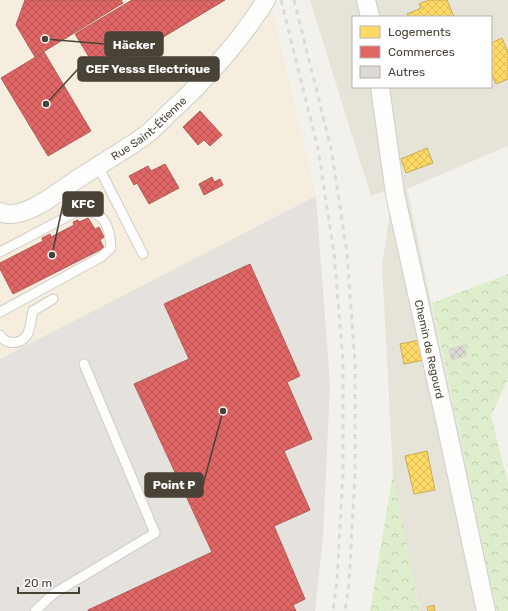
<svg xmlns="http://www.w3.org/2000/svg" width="508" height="611" font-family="Rubik,sans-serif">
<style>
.residential{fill:#e6e3d9;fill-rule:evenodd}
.commercial{fill:#f5edde}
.industrial{fill:#e5e2dd}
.forest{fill:url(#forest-crowns)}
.homes{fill:url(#homes-cross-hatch);stroke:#c8ac58}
.shops{fill:url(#shops-cross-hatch);stroke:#b35b58}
.building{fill:url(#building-cross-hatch);stroke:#dad8d1}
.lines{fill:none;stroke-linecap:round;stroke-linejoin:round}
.lane-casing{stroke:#d0cec9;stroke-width:11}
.street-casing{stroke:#d0cec9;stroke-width:20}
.lane{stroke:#fdfdfc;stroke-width:9}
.street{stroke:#fdfdfc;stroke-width:18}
.rail{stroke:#dadad9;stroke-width:3;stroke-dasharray:5 5;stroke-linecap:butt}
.labels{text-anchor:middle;stroke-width:4;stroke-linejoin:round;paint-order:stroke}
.street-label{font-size:11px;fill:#494237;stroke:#fff}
.leader{fill:none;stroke:#494237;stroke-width:1.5}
.callout-dot{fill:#494237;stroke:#fff;stroke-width:1.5}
.callout{fill:#494237;stroke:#494237;stroke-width:1.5}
.callout-label{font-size:12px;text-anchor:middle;font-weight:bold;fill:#fff}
</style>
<defs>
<pattern id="forest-crowns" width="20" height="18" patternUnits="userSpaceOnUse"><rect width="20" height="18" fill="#deedcb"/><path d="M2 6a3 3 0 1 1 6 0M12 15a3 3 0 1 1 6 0" fill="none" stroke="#c0ccaf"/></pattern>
<pattern id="homes-cross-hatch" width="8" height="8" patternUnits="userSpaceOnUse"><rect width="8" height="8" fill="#ffd966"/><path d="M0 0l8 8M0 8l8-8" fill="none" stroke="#dcbb59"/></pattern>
<pattern id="shops-cross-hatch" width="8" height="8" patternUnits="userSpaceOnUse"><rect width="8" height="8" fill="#e06666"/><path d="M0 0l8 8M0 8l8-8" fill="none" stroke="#b85655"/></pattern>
<pattern id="building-cross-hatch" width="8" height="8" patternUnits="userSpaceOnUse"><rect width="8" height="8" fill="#dcd9d4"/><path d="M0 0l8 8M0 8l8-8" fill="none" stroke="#bebbb7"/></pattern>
</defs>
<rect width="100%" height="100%" fill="#f2f1ec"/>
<path class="residential" d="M310,0h198v146l-101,43 90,422h-77l-27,-137 -11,-209 8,-53 -5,-21 -14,5zM353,17h138v70h-138z"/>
<polygon class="commercial" points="0,0 270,0 316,196 0,359"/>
<polygon class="industrial" points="316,196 330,385 323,538 315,611 0,611 0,359"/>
<g class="forest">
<polygon points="508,274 508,379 491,416 508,484 508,611 497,611 432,303"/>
<polygon points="393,474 420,611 370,611"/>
</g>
<g class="homes">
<polygon points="428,0 447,0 454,17 409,17 407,14 421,8 419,4"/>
<polygon points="502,38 508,52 508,79 496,84 491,73 491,43"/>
<polygon points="427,148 433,163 406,173 401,159"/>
<polygon points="420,340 424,360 404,364 400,344"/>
<polygon points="427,451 435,490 414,494 405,456"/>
<polygon points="434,605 435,611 428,611 427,607"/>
</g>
<g class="shops">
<polygon points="25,0 121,0 123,3 35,57 16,25"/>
<polygon points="132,0 225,0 100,75 75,34"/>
<polygon points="44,52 91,131 48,156 1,78"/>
<polygon points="200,111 222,135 210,146 204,140 198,145 183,127"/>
<polygon points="165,164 179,188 149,204 137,183 134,185 129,176 148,166 151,171"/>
<polygon points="212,177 214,182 220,179 223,185 204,195 199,184"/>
<polygon points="88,218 95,229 99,227 104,237 100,240 104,248 13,294 0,269 0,263 43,241 42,238 50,234 51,237 74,225 73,222 78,220 79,222"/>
<polygon points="250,264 300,376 287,382 312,439 284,451 310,510 274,526 305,599 293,605 296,611 88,611 88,610 212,552 134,384 189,359 164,304"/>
</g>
<polygon class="building" points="464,345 467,356 451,360 449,349"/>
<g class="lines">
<g class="lane-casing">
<g id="lane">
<polyline points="98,166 143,254"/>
<path d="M0,252l76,-40c27,-5 34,13 35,36l-10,9 -101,55"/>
<path d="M0,335c6,10 20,10 27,0 4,-6 4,-17 6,-24l20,-12"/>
<polyline points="35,611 53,594 155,533 84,364"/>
</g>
</g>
<g class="street-casing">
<g id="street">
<polyline points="366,0 370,17"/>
<path id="s1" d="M380,87l15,107 51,230 40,187"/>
<path id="s2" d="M0,212c21,10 56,-18 73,-30 24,-16 51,-31 74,-48 8,-6 15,-14 22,-21 35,-31 72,-73 97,-113"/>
</g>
</g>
<use href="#lane" class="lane"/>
<use href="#street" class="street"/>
<g class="rail">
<polyline points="281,0 318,149 334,253 343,361 343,473 337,580 333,611"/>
<polyline points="294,0 331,148 347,253 355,364 355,473 349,585 345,611"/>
</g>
</g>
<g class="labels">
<g class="street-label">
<text dy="4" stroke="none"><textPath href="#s2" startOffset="175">Rue Saint-Étienne</textPath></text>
<text dy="4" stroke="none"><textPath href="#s1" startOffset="267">Chemin de Regourd</textPath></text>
</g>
</g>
<path class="leader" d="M45 39L105 44M46 104L78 69M52 255L63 204M223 411L203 485"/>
<g class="callout-dot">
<circle cx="45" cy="39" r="4"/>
<circle cx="46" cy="104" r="4"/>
<circle cx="52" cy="255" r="4"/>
<circle cx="223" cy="411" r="4"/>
</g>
<g class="callout">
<rect x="105" y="32" width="58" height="24" rx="4"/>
<rect x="78" y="57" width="141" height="24" rx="4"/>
<rect x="63" y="192" width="40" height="24" rx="4"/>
<rect x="145" y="473" width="58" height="24" rx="4"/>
</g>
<g class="callout-label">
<text x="134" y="49">Häcker</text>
<text x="148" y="73">CEF Yesss Electrique</text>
<text x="83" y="208">KFC</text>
<text x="174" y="489">Point P</text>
</g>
<rect x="352" y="16" width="140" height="72" fill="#ffffff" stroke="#b6b3af"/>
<rect x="360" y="26" width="20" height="12" fill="#ffd966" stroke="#b6b3af"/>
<text x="388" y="36" font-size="12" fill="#494237">Logements</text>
<rect x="360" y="46" width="20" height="12" fill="#e06666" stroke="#b6b3af"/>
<text x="388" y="56" font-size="12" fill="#494237">Commerces</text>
<rect x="360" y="66" width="20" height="12" fill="#dcd9d4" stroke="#b6b3af"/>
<text x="388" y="76" font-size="12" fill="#494237">Autres</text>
<path d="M18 587v6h61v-6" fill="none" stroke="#494237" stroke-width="2"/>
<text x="24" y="587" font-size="12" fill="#494237" stroke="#ffffff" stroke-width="3" paint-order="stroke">20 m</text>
</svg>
